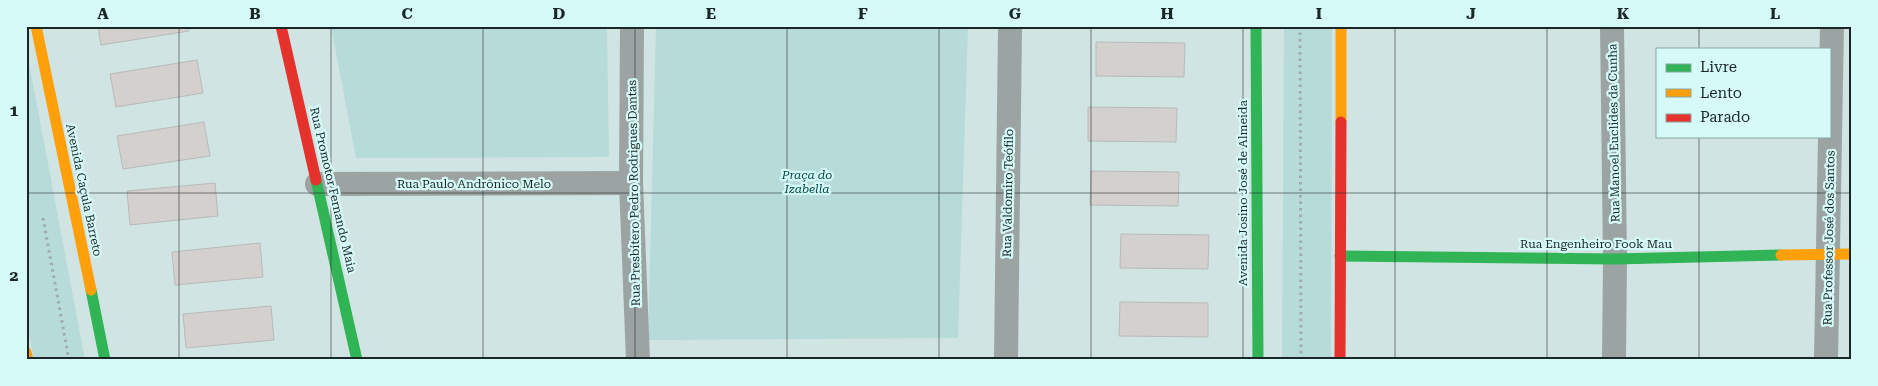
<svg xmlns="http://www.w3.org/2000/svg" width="1878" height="386" font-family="'Roboto Serif',serif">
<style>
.green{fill:#b6dbd9}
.building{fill:#d3d0ce;stroke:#b8bbb9}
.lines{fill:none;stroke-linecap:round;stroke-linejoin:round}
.path{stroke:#a0abaa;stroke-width:3;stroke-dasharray:2.5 4;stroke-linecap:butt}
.street{stroke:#9ca3a3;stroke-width:24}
.fast{stroke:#30b455;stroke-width:11}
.slow{stroke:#ff9f0a;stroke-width:11}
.jam{stroke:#e5322d;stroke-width:11}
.grid{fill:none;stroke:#192726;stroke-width:1;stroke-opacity:0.55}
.labels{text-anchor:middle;stroke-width:4.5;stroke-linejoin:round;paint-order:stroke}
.street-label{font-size:12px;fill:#192726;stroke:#d5faf7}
.park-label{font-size:12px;font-style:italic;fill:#024c49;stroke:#d5faf7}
.neatline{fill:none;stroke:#192726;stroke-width:2}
.grid-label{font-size:16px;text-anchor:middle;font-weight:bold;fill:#192726}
</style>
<rect width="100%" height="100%" fill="#d0e4e3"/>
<g class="green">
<polygon points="331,26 607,26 609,157 356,158"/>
<polygon points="656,26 968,26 958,338 648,340"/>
<polygon points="1284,26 1332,26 1331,360 1282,360"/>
<polygon points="26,47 85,360 34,360 26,318"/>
</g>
<g class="building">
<polygon points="98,26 188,26 189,31 101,45"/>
<polygon points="1096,42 1185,43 1184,77 1096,76"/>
<polygon points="197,60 203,93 116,107 110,74"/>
<polygon points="1088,107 1177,108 1176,142 1088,141"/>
<polygon points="204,122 210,156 123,169 117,136"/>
<polygon points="1091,171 1179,172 1178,206 1090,205"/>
<polygon points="215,183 218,216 130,225 127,191"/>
<polygon points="1121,234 1209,235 1208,269 1120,268"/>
<polygon points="260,243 263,277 175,285 172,252"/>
<polygon points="1120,302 1208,303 1208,337 1119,336"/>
<polygon points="271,306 274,340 186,348 183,314"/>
</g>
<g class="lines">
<g class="path">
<polyline points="1300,26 1301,360"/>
<polyline points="43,218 69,360"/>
</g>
<g class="street">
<polyline points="632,26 631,183 638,360"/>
<polyline points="1612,26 1615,259 1614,360"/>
<polyline points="317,184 631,183"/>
<polyline points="1006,360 1010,26"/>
<polyline points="1826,360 1832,26"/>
</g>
<g class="fast">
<polyline points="1256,26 1258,360"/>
<polyline points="316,180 357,360"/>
<polyline points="1340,256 1615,259 1781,255"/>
<polyline points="91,290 105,360"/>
</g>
<g class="slow">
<polyline points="36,26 91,290"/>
<polyline points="1341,122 1341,26"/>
<polyline points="1781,255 1852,254"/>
<polyline points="26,352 28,360"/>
</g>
<g class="jam">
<polyline points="281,26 316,180"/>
<polyline points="1340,360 1341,122"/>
</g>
</g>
<path class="grid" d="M179,26v334M331,26v334M483,26v334M635,26v334M787,26v334M939,26v334M1091,26v334M1243,26v334M1395,26v334M1547,26v334M1699,26v23M1699,136v224M26,193h1826"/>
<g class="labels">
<g class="street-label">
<text transform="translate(1614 133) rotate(-91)" y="4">Rua Manoel Euclides da Cunha</text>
<text x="474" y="188">Rua Paulo Andrônico Melo</text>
<text transform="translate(84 190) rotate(78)" y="4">Avenida Caçula Barreto</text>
<text transform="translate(333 190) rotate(77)" y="4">Rua Promotor Fernando Maia</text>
<text transform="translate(634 193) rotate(-91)" y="4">Rua Presbítero Pedro Rodrigues Dantas</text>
<text transform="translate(1008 193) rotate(-89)" y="4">Rua Valdomiro Teófilo</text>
<text transform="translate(1243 193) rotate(-90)" y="4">Avenida Josino José de Almeida</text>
<text transform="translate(1829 238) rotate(-89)" y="4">Rua Professor José dos Santos</text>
<text x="1596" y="248">Rua Engenheiro Fook Mau</text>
</g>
<g class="park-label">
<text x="807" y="179">Praça do<tspan x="807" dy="14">Izabella</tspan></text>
</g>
</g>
<rect width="1878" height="386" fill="none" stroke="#d5faf7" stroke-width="55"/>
<rect x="1656" y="48" width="175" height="90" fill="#d5faf7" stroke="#8aa6a3"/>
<rect x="1666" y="64" width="25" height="8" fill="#30b455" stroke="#8aa6a3"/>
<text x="1700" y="72" font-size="15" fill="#192726">Livre</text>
<rect x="1666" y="89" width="25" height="8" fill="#ff9f0a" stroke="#8aa6a3"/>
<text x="1700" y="98" font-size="15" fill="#192726">Lento</text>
<rect x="1666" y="114" width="25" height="8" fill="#e5322d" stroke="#8aa6a3"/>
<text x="1700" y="122" font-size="15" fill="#192726">Parado</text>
<rect x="28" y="28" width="1822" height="330" class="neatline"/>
<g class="grid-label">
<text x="103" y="19">A</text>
<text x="255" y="19">B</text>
<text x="407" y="19">C</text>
<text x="559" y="19">D</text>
<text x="711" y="19">E</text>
<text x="863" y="19">F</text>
<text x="1015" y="19">G</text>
<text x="1167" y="19">H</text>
<text x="1319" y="19">I</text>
<text x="1471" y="19">J</text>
<text x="1623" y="19">K</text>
<text x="1775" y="19">L</text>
<text x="14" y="116">1</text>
<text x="14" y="281">2</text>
</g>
</svg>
